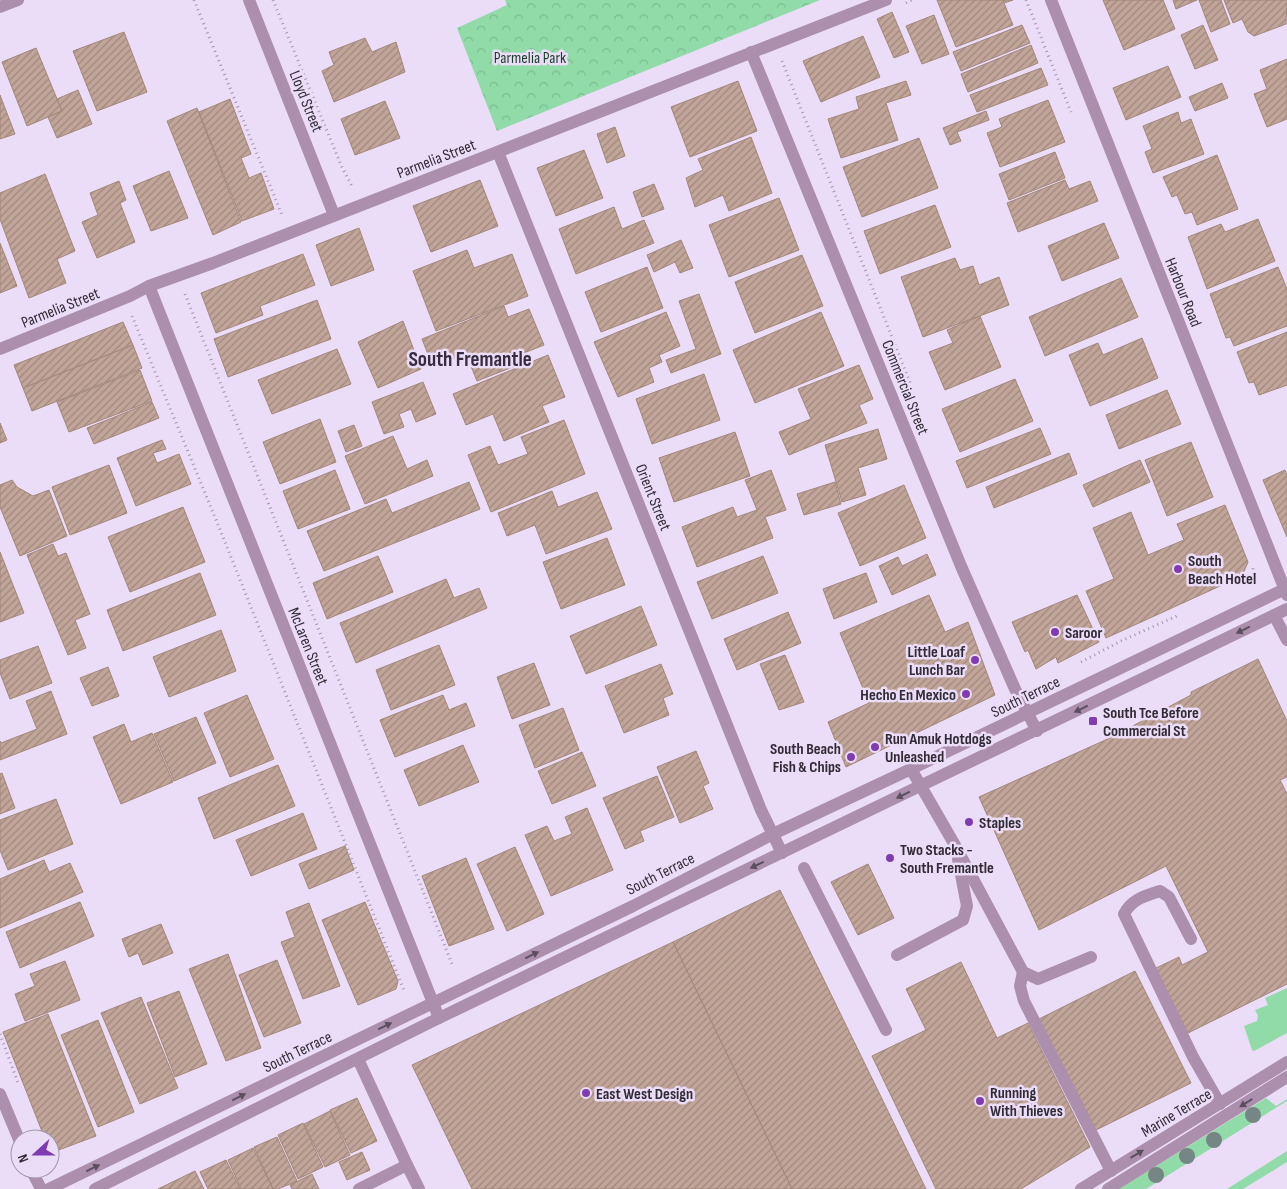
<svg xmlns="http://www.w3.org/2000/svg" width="1287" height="1189" font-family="'Sofia Sans Condensed',sans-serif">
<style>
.grass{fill:#90dba8}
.park{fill:url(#park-crowns)}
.building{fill:url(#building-hatch);stroke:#a2867a}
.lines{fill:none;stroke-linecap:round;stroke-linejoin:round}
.path{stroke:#a197aa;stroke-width:3;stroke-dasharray:1 4;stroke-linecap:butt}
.service{stroke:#ac8ead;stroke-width:12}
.minor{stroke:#ac8ead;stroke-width:12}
.tertiary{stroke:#ac8ead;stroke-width:12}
.tree{fill:#768684}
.oneway{fill:#5b4e5f}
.poi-dot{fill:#7f3cb0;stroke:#ebddf7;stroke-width:2}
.labels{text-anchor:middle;stroke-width:5;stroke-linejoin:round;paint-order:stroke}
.park-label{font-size:16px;fill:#173e26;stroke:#ebddf7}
.street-label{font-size:16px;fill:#302b35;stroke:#ebddf7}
.poi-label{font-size:16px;font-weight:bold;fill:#302b35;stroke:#ebddf7;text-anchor:start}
.district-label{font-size:21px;font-weight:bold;fill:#362b3f;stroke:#ebddf7}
</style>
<defs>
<pattern id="park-crowns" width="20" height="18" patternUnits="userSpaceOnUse" patternTransform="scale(1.25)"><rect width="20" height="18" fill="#90dba8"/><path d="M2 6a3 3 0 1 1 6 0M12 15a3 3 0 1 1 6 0" fill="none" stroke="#7cbc91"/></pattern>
<pattern id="building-hatch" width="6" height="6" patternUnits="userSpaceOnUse" patternTransform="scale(1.25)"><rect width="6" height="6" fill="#c2a599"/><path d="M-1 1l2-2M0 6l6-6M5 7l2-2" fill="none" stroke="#9e877e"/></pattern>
</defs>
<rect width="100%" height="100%" fill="#ebddf7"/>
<g class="grass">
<polygon points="1287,988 1287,1033 1254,1051 1252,1050 1244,1026 1257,1021 1258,1016 1255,1010 1268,1005 1265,998"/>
<polygon points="1266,1098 1276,1106 1287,1099 1287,1101 1146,1189 1119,1189"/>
<polygon points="1287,1151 1287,1162 1243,1189 1227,1189"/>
</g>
<polygon class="park" points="505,0 820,0 497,131 457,28 507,5"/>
<g class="building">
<polygon points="937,0 1013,0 1004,3 1013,25 956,47"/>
<polygon points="1103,0 1163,0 1175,29 1124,50"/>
<polygon points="1173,0 1197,0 1176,9"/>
<polygon points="1199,0 1221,0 1230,24 1211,32"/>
<polygon points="1224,0 1287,0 1286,24 1254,36 1248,32 1242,19 1233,23"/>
<polygon points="892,12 909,52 894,58 877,19"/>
<polygon points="934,15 949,54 922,64 906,26"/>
<polygon points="1022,25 1030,43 961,71 953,52"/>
<polygon points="1203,25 1218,60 1195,69 1181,35"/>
<polygon points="124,32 147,92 97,111 73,51"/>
<polygon points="863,36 880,77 821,102 803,61"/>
<polygon points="365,38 372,52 396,42 405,72 334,102 322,71 334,65 329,52"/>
<polygon points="1031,45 1038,63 968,92 961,74"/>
<polygon points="36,48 62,111 27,126 2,62"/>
<polygon points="1287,59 1287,119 1267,127 1254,94 1267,89 1260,70"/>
<polygon points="1168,66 1181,97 1126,120 1113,88"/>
<polygon points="1041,68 1048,85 977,112 970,95"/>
<polygon points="738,81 757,131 690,157 671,107"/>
<polygon points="906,81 911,95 886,103 898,140 841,158 828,119 859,109 856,97"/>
<polygon points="1222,83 1228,98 1195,111 1189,97"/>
<polygon points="78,90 92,124 57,138 48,117 62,111 57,99"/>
<polygon points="0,95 15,134 0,139"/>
<polygon points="230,99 251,154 241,158 249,178 261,173 274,209 242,221 199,112"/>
<polygon points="1048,100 1065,142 1000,167 987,133 1002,127 999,119"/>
<polygon points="385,101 400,138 355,155 341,119"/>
<polygon points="197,108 241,222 213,235 167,121"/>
<polygon points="986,111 989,120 957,132 961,141 950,145 943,128"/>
<polygon points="1178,112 1181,123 1191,119 1204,154 1153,173 1145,152 1152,149 1143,126"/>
<polygon points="615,127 625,156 607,163 597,134"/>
<polygon points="751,137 772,193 729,211 723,195 695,207 686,178 703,170 698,159"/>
<polygon points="919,138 938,188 862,217 843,167"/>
<polygon points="584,150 603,198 556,216 537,168"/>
<polygon points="1055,152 1065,178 1009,200 999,174"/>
<polygon points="1217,155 1238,209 1197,225 1192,212 1185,214 1177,195 1172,197 1163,177"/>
<polygon points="169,171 188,218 151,231 133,186"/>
<polygon points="45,174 75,251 57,259 66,283 29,298 0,219 0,193"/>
<polygon points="480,180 498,226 431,252 413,206"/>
<polygon points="1065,180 1069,189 1090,181 1098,201 1018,232 1007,203"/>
<polygon points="119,181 126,200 120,203 135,242 97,258 82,222 98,215 90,193"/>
<polygon points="654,184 664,209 642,217 633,192"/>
<polygon points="779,198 799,250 729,277 709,225"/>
<polygon points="935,205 951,247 880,274 864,231"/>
<polygon points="614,207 622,229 644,220 654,243 576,274 559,229"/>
<polygon points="1258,219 1275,261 1207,289 1188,237 1221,224 1225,232"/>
<polygon points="1104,223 1119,258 1062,281 1048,246"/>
<polygon points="359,228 374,270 331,286 316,245"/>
<polygon points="681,240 693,268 680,273 675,262 654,272 647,255"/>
<polygon points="0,243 17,286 0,293"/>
<polygon points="467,250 474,268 512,254 528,296 436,331 413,271"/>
<polygon points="303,254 315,285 260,306 263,315 216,333 201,293"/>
<polygon points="802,255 823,306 755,333 735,282"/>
<polygon points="955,258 960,270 973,266 979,285 999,277 1009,305 923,337 901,277"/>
<polygon points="647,267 663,308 601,332 585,292"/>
<polygon points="1278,267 1287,289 1287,326 1234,346 1230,337 1226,338 1210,294"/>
<polygon points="1121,278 1138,317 1045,356 1029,317"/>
<polygon points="699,294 721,354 671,373 666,360 696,349 679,301"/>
<polygon points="317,300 331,339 228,377 214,339"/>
<polygon points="504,306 508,317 529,309 544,345 524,353 528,361 477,381 466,354 433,367 422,339"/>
<polygon points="666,312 680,346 659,355 662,362 649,368 654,382 618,397 594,342"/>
<polygon points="821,312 844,366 755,403 733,350"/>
<polygon points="980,316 1001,367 945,390 929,352 953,343 947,330"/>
<polygon points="403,321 421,369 378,388 358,342"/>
<polygon points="123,322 133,345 23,388 14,365"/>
<polygon points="1287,332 1287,385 1259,395 1254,382 1249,383 1237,352"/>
<polygon points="1142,338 1158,378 1090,406 1069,355 1098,343 1103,355"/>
<polygon points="133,345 142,368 32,411 23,388"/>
<polygon points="337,349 351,384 272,414 258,380"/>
<polygon points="548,355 565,397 542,406 549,422 504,441 493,414 466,425 453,394"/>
<polygon points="859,365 873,399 859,405 867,423 789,455 779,432 811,419 798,389"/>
<polygon points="140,370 152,401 69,432 57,402"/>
<polygon points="704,374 720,420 652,444 636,399"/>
<polygon points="1015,379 1033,421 960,452 942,409"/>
<polygon points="423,382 436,414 416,422 411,409 399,414 404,427 384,434 372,402"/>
<polygon points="1167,390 1181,424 1119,449 1106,415"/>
<polygon points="152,402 159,418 94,444 87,428"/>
<polygon points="320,419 336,462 280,484 263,442"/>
<polygon points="564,420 585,474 491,512 468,455 490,446 498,465 528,454 521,437"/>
<polygon points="0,423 7,440 0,443"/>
<polygon points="354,425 362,446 346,452 338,431"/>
<polygon points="1040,428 1051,454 967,488 956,461"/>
<polygon points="878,429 887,459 858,468 866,495 842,502 825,445"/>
<polygon points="735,432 750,476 674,502 659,458"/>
<polygon points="393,436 407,469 427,460 433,476 365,504 345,456"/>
<polygon points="162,440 166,449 153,453 157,463 179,454 191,484 136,506 117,458"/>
<polygon points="1191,442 1213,497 1167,516 1145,460"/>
<polygon points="1069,453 1077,474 994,508 986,487"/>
<polygon points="1140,460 1150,482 1093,507 1083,485"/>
<polygon points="109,465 127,513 70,535 52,487"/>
<polygon points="335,470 350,509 298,529 283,491"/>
<polygon points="771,470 786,510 765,517 773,538 697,567 682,527 733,507 737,517 757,510 745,480"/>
<polygon points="1285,470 1287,476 1287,537 1263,480"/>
<polygon points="12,480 17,487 33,496 49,490 67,536 20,556 0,507 0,485"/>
<polygon points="469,482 480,509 324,571 307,531 386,499 392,513"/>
<polygon points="835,482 841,504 804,515 797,494"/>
<polygon points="904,485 926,538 860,566 838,513"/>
<polygon points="552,491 558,507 597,492 612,529 546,554 535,525 507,536 498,513"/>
<polygon points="1225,505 1248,562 1242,576 1106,638 1086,591 1114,579 1093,528 1131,512 1148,555 1184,540 1177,524"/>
<polygon points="183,507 205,562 130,592 108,537"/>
<polygon points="607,538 625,585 561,609 543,562"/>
<polygon points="53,544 58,556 66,553 90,614 75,620 86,648 68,655 27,555"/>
<polygon points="0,552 24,613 0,622"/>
<polygon points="927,554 936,575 892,595 879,566 898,557 902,566"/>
<polygon points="378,556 393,592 327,619 313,583"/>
<polygon points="763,556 778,593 712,619 697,582"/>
<polygon points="200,573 216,615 123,651 107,610"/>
<polygon points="866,573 877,602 834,619 823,589"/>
<polygon points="446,579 454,598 479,588 487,608 356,663 340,623"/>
<polygon points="929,595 945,632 968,622 995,695 846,767 828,722 869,703 840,633"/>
<polygon points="1077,595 1099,642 1058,663 1056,657 1036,669 1028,650 1025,652 1012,622"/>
<polygon points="641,606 657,645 586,674 570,636"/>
<polygon points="788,612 801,643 737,670 724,639"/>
<polygon points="221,630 236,671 169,697 153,657"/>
<polygon points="439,645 455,685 391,710 376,670"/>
<polygon points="38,646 52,683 10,699 0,673 0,660"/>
<polygon points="785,655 804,702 779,710 760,664"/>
<polygon points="1258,659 1287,721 1287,777 1280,780 1287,794 1287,984 1188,1033 1154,969 1179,957 1182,965 1208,952 1166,866 1039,930 979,797 1112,737 1191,695 1191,692"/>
<polygon points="534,663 550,705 512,719 497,677"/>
<polygon points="661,664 673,694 663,698 669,715 624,733 605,686"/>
<polygon points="108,667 119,696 92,706 80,678"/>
<polygon points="51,691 67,734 0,760 0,741 1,743 37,729 26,701"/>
<polygon points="247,695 274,759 230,777 204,713"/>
<polygon points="443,695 449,710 466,703 475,726 395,757 380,720"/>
<polygon points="563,708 579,750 535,768 519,725"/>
<polygon points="196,717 216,763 174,781 154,734"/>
<polygon points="124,724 131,742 152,733 173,782 121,804 93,737"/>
<polygon points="463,745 479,782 419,806 404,770"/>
<polygon points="696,751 709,783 703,786 713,809 680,823 657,767"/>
<polygon points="582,752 596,786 552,804 538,771"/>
<polygon points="278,765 295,806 214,839 198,798"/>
<polygon points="2,773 15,808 0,814 0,774"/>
<polygon points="657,776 674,817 640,831 644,841 625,849 603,798"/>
<polygon points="56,799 73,844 8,870 0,850 0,820"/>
<polygon points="587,808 613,870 551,896 525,835 547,826 554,841 572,834 565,817"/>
<polygon points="303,813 317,849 251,876 236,840"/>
<polygon points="345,846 354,870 309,889 299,864"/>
<polygon points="515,847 544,914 507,931 477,864"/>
<polygon points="466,858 494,929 449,946 422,876"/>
<polygon points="44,860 49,872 70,863 83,892 0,928 0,879"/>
<polygon points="868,864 894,918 858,935 831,882"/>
<polygon points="780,890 926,1189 792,1189 673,942"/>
<polygon points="80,902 94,936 20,968 6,932"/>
<polygon points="365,902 398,981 396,989 358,1005 322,920"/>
<polygon points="309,903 340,986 303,999 281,942 295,937 286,912"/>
<polygon points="161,924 173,953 143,965 138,953 129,957 122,939"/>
<polygon points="673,942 792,1189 472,1189 412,1065"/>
<polygon points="228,954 261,1048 226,1061 189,969"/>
<polygon points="277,960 301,1023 264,1037 239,975"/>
<polygon points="65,961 80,1000 25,1021 15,994 35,986 30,974"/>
<polygon points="961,962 997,1038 1028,1023 1090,1147 1021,1189 936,1189 872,1056 926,1030 906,989"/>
<polygon points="1135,971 1191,1083 1094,1131 1039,1019"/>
<polygon points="179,991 207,1064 175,1077 147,1003"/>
<polygon points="141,997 178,1088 140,1104 101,1013"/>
<polygon points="48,1014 96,1136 56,1151 50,1148 50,1139 45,1139 3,1032"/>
<polygon points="98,1020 134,1112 98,1127 61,1035"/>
<polygon points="357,1098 377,1141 351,1153 330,1110"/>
<polygon points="330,1111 350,1155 325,1167 304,1124"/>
<polygon points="303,1123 323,1167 298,1179 278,1135"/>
<polygon points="277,1137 297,1181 278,1189 273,1189 254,1147"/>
<polygon points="253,1148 273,1189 241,1189 228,1160"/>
<polygon points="362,1152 370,1170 347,1180 339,1162"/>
<polygon points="226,1160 240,1189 208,1189 200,1172"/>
<polygon points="195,1171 204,1189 158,1189"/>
<polygon points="312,1174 319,1189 292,1189 290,1185"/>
</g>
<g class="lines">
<g class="path">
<polyline points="194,0 282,215"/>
<polyline points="273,0 341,165 353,188"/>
<polyline points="1026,0 1071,112"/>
<polyline points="906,3 912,0"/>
<polyline points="782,61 911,385"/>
<polyline points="185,294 452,964"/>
<polyline points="132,316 219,527 405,993"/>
<polyline points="1248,583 1253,574 1253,568"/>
<polyline points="1081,662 1121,641 1179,615"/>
<polyline points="0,1034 18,1083"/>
</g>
<g class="service">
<polyline points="1274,615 1287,640"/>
<polyline points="911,769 956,847 1023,972 1038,979 1091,957"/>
<polyline points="804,868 886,1030"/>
<path d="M1191,939l-22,-42 -9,-6c-15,5 -28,8 -36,23l69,143 27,47"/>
<polyline points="897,955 963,920 967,906 958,859"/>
<polyline points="1023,972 1020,986 1024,1001 1111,1171"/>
</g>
<g class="minor">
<polyline points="249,0 334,215"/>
<polyline points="1051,0 1287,595"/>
<polyline points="0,7 18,0"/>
<polyline points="751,52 961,566 1015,689 1037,731"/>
<polyline points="498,152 761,810 782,853"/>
<polyline points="149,286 439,1018"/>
<polyline points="0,349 130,296 149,286 213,263 886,0"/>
<polyline points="358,1059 407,1165 359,1189"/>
<polyline points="0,1094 20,1142"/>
<polyline points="407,1165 419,1189"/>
<polyline points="31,1169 41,1189"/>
</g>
<g class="tertiary">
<polyline points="49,1189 633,906 773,834 911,769 1287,588"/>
<polyline points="95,1189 439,1018 1287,609"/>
<polyline points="1081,1189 1287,1062"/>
<polyline points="1108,1189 1287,1077"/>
</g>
</g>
<g class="tree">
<circle cx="1253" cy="1115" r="8"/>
<circle cx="1214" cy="1140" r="8"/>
<circle cx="1187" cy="1156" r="8"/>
<circle cx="1156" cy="1175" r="8"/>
</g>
<defs><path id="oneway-solid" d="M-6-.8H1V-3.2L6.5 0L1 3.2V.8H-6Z" transform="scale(1.25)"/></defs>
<g class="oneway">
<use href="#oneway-solid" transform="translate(1243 630) rotate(154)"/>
<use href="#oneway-solid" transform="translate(1081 709) rotate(154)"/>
<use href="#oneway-solid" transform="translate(903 795) rotate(154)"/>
<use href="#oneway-solid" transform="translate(757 865) rotate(155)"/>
<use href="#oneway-solid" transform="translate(532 955) rotate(-26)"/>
<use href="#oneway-solid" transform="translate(385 1026) rotate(-26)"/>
<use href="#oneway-solid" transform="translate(239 1097) rotate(-26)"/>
<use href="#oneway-solid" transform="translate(1246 1103) rotate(148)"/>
<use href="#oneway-solid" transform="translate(1137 1154) rotate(-31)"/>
<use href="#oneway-solid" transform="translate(93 1168) rotate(-26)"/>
</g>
<g class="poi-dot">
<circle cx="1178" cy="569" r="5"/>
<circle cx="1055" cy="632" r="5"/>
<circle cx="975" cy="660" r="5"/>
<circle cx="966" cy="694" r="5"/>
<rect x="1088" y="716" width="10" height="10" rx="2.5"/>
<circle cx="875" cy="747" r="5"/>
<circle cx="851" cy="757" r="5"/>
<circle cx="969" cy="822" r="5"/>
<circle cx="890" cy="858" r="5"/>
<circle cx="586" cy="1093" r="5"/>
<circle cx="980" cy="1101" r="5"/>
</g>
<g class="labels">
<g class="park-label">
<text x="530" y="63">Parmelia Park</text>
</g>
<g class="street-label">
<text transform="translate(307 101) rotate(68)" y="6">Lloyd Street</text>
<text transform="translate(436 158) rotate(-21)" y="6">Parmelia Street</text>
<text transform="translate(1184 292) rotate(68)" y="6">Harbour Road</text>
<text transform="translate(60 307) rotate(-22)" y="6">Parmelia Street</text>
<text transform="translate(906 387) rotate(68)" y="6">Commercial Street</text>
<text transform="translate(654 497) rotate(68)" y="6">Orient Street</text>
<text transform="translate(309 646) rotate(68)" y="6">McLaren Street</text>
<text transform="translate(1025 696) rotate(-26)" y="6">South Terrace</text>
<text transform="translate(660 873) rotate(-27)" y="6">South Terrace</text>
<text transform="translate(297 1051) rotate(-26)" y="6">South Terrace</text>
<text transform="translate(1176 1112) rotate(-31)" y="6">Marine Terrace</text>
</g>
<g class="poi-label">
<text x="1188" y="566">South<tspan x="1188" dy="18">Beach Hotel</tspan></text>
<text x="1065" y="638">Saroor</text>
<text x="965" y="657" text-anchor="end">Little Loaf<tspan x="965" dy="18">Lunch Bar</tspan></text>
<text x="956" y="700" text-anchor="end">Hecho En Mexico</text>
<text x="1103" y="718">South Tce Before<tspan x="1103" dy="18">Commercial St</tspan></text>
<text x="885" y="744">Run Amuk Hotdogs<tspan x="885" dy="18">Unleashed</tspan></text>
<text x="841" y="754" text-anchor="end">South Beach<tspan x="841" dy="18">Fish &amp; Chips</tspan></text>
<text x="979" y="828">Staples</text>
<text x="900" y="855">Two Stacks -<tspan x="900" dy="18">South Fremantle</tspan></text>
<text x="990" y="1098">Running<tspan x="990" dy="18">With Thieves</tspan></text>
<text x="596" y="1099">East West Design</text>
</g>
<g class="district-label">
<text x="470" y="366">South Fremantle</text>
</g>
</g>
<g transform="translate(35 1154) rotate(249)"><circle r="24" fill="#ebddf7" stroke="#a096a9"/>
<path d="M0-4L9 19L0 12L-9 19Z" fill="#7f3cb0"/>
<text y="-8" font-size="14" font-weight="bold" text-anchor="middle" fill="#302b35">N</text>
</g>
</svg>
